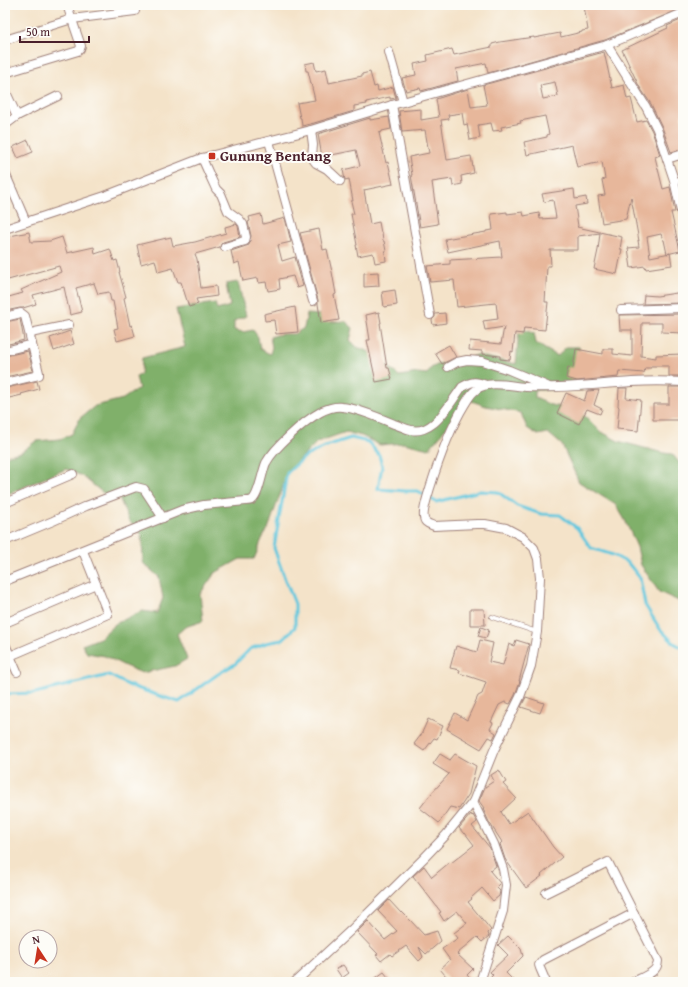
<svg xmlns="http://www.w3.org/2000/svg" width="688" height="987" font-family="'Gentium Book Plus',serif">
<style>
.forest{fill:#80b06a;stroke:#65684a}
.lines{fill:none;stroke-linecap:round;stroke-linejoin:round}
.stream{stroke:#61c7de;stroke-width:3}
.building{fill:#e7b79b;fill-rule:evenodd}
.service-casing{stroke:#9f817a;stroke-width:5.5}
.minor-casing{stroke:#9f817a;stroke-width:10}
.service{stroke:#fff;stroke-width:4}
.minor{stroke:#fff;stroke-width:8}
.poi-dot{fill:#c8321e;stroke:#fdfcf7;stroke-width:1.5}
.labels{text-anchor:middle;stroke-width:4;stroke-linejoin:round;paint-order:stroke}
.poi-label{font-size:15px;font-weight:bold;fill:#4a1f2b;stroke:#fdfcf7;text-anchor:start}
</style>
<rect width="100%" height="100%" fill="#fdfcf7"/>
<filter id="ink" filterUnits="userSpaceOnUse"><feTurbulence type="fractalNoise" baseFrequency=".025" numOctaves="2"/><feDisplacementMap in="SourceGraphic" scale="8" xChannelSelector="R" yChannelSelector="G"/><feConvolveMatrix kernelMatrix="1 2 1 2 8 2 1 2 1" color-interpolation-filters="sRGB"/></filter>
<filter id="wash" filterUnits="userSpaceOnUse"><feTurbulence type="fractalNoise" baseFrequency=".012" numOctaves="4" result="noise"/><feDisplacementMap in="SourceGraphic" scale="16" xChannelSelector="R" yChannelSelector="G"/><feGaussianBlur stdDeviation="0.9" result="paint"/><feColorMatrix in="noise" values="0 0 0 0 0 0 0 0 0 0 0 0 0 0 0 0 0 1.4 0 .05"/><feComposite in="paint" operator="in"/></filter>
<g filter="url(#wash)">
<rect width="100%" height="100%" fill="#f4e3c9"/>
<path class="forest" d="M238,282l8,34 -12,5v9l9,2 10,-2 5,7 2,12 10,5 2,-7 -2,-10 11,-3h13l10,-6 3,-14 14,1 9,7 15,-1 8,7 -3,12 7,7 15,6 11,11 7,4 9,8 19,-3 9,1 4,-6 10,-5h17l18,-8 40,9 3,-35 15,4 2,10 9,6 13,7 8,-9h13l3,43h-47v8l16,7 25,5 10,7 14,14 18,10 45,12 9,1 11,13v136l-24,-11 -18,-27 -4,-18 -12,-27 -9,-15 -37,-23 -17,-37 -14,-12 -10,2 -11,-7 -6,-15 -35,-7 -17,-6 -40,49 -25,-6 -24,2 -18,-9 -16,-4 -29,10 -29,30 -20,57c-7,9 -9,19 -14,30h-14l-25,14 -15,21 3,27 -18,6 -8,7 10,25 -12,7 -33,7 -17,-7 -20,-10 -18,-3 -5,-8 18,-7 15,-14 27,-13 15,2 6,-15 -4,-21 -16,-14 -1,-28 -13,-14 -11,-26 -11,1 -25,-20 -16,-7 -56,24h-5v-36l4,-2 12,-3 15,-11 24,-2 12,-5 8,-16 15,-12 28,-7 16,-11 -3,-11 5,-3 1,-16 43,-11 -9,-38 39,-6 2,7 13,-4 -4,-22z"/>
<g class="lines">
<polyline class="stream" points="5,694 35,693 109,675 128,685 157,695 179,702 218,674 235,664 250,649 266,643 282,640 295,627 295,604 285,579 274,548 287,473 306,456 329,445 351,438 368,442 379,455 382,466 378,489 405,491 418,491 436,502 480,491 498,492 517,506 541,514 560,515 577,528 591,548 613,555 628,563 640,578 645,605 660,629 674,643 683,648"/>
</g>
<g id="blocks">
<g class="building">
<polygon points="590,5 683,5 683,8 605,40 488,73 486,63 456,69 458,81 421,91 420,88 406,91 402,78 416,75 414,64 428,61 427,55 452,49 454,55 492,47 492,44 500,42 534,37 534,38 560,33 561,37 582,32 582,31 588,30 584,6"/>
<polygon points="683,19 683,115 681,116 683,124 683,149 671,152 662,127 651,104 639,86 622,50 668,28 667,26"/>
<path d="M604,52l8,36 12,-3 3,14 4,-1 6,24 9,-2 6,11 8,24 -5,2 8,32 7,-2 5,25h-4l9,39 -13,3 -3,-14h-1l-2,-6 -14,3 3,20 20,-4 2,12 -26,4 -1,-3 -14,2 -3,-20 11,-1 -1,-7 1,1 -8,-44 -5,22 -24,4 -4,-27 7,-1 -3,-15 3,-1 -3,-17 -25,5 -5,-22 -45,10 -3,-13 23,-5v-2l2,-1 -4,-18 -25,5 1,2 -20,4 1,3 -9,1 -2,-8 -13,2 2,13 -10,2 -3,-16 -3,1 -2,-12 -14,2 1,4 -8,1 6,40 24,-4 3,17 -13,3 1,8 -9,2 -1,-7 -20,3 6,42 -18,3 -9,-52h1l-3,-18 20,-4 -4,-23 -23,2 -3,-21 22,-2v11l18,-3 -3,-18 32,-10 3,18 16,-2 -4,-20zM555,82l3,14 -15,3 -3,-14z"/>
<polygon points="314,62 316,71 326,69 329,83 362,76 362,74 370,72 374,87 377,86 378,91 393,87 396,98 390,99 390,97 366,102 367,104 354,106 354,111 314,123 302,126 301,118 300,118 297,103 315,100 308,71 306,71 305,64"/>
<polygon points="389,117 391,129 382,131 382,132 379,133 386,163 388,162 393,184 364,190 370,224 379,222 381,233 382,233 383,241 384,241 386,251 385,252 386,261 375,263 373,253 358,256 356,245 357,245 351,214 354,214 351,201 353,201 349,179 345,180 343,170 360,166 356,150 322,157 318,134 370,118 370,120"/>
<polygon points="28,140 33,152 18,158 13,147"/>
<polygon points="574,189 575,199 586,197 587,204 575,206 578,226 577,227 622,237 620,249 622,249 617,274 594,269 598,250 600,233 578,236 578,250 550,250 551,266 547,266 545,302 548,302 545,330 524,328 523,334 515,333 513,352 511,351 510,360 500,359 500,356 482,354 482,351 469,350 470,341 501,344 504,327 485,330 483,321 498,319 496,303 457,307 454,280 430,282 427,266 450,264 450,260 502,257 500,241 448,252 445,239 486,232 486,231 493,230 491,214 507,212 507,214 523,212 524,216 539,213 540,219 556,218 553,200 544,202 542,194"/>
<polygon points="261,214 263,224 285,218 291,242 278,245 282,261 295,257 303,286 297,288 293,276 279,279 280,289 268,291 266,282 259,283 258,278 243,281 239,262 234,264 231,251 249,245 251,236 248,222 250,221 249,217"/>
<polygon points="236,224 238,226 240,237 223,242 221,244 220,247 195,254 197,259 201,288 216,286 217,296 196,299 198,304 189,307 181,282 178,282 173,268 158,272 155,260 141,264 137,245 171,237 173,246 195,242 226,233 225,227"/>
<polygon points="319,229 323,250 327,249 332,272 336,294 334,295 339,320 321,323 318,304 318,300 300,233"/>
<polygon points="29,232 31,242 50,241 62,237 67,253 94,247 95,254 110,249 114,261 117,260 120,272 119,272 126,297 124,298 130,326 132,325 135,336 117,341 114,329 118,328 113,301 111,301 109,292 98,294 94,283 76,288 82,312 70,315 64,287 33,295 36,304 23,308 20,308 5,311 5,298 23,293 21,290 61,272 59,266 8,280 5,270 5,237"/>
<polygon points="378,272 379,286 364,287 364,273"/>
<polygon points="395,290 397,305 384,307 382,292"/>
<polygon points="683,292 683,303 643,304 644,295 657,296"/>
<polygon points="295,307 298,332 276,334 274,320 265,321 264,314"/>
<polygon points="379,312 381,323 380,323 387,368 389,368 392,379 376,382 367,340 370,340 366,315"/>
<polygon points="445,313 446,323 433,325 432,320 435,317 435,314"/>
<polygon points="683,314 683,333 662,332 662,323 642,323 641,356 656,358 656,355 683,354 683,376 669,376 669,366 651,366 651,368 645,368 644,373 619,371 618,377 577,381 566,378 568,367 573,368 576,349 603,354 603,349 613,349 613,354 632,356 632,330 620,330 619,315"/>
<polygon points="20,319 24,340 5,345 5,322"/>
<polygon points="70,331 74,344 54,351 50,338"/>
<polygon points="449,345 456,357 442,364 435,353"/>
<polygon points="28,351 33,371 5,377 5,356"/>
<polygon points="37,381 39,389 21,394 22,395 9,398 6,388"/>
<polygon points="669,387 683,387 683,405 680,405 680,420 653,420 653,404 669,404"/>
<polygon points="619,388 627,388 626,398 641,400 638,431 617,429 619,407 618,406"/>
<polygon points="599,390 594,405 602,409 600,414 587,409 579,424 557,413 566,393 584,401 584,399 585,399 587,391"/>
<polygon points="470,609 484,609 485,625 470,625"/>
<polygon points="481,627 489,630 486,638 478,636"/>
<polygon points="480,640 493,643 489,662 503,665 509,644 514,646 516,640 529,644 519,681 520,681 515,695 510,704 505,702 499,705 491,722 493,723 490,729 496,733 493,739 489,737 481,749 447,729 455,713 467,720 478,696 482,694 486,682 459,673 460,670 450,668 456,646 477,652"/>
<polygon points="526,697 544,703 540,713 521,707"/>
<polygon points="428,719 443,726 437,739 434,738 424,751 414,744 421,735"/>
<polygon points="440,754 450,760 455,754 476,766 469,794 459,809 450,807 439,823 420,808 430,795 449,774 433,764"/>
<polygon points="499,770 506,782 503,784 516,798 501,812 509,824 528,811 553,847 562,857 541,875 542,876 526,888 505,859 500,844 502,842 489,822 483,809 484,808 479,801 485,787 494,781 491,775"/>
<polygon points="471,814 472,816 473,815 477,822 472,826 490,848 496,866 490,871 500,883 496,887 500,891 499,896 493,901 482,888 471,898 472,899 468,902 491,930 488,933 489,936 482,942 477,937 457,954 473,969 467,975 473,982 451,982 440,969 450,960 442,949 458,938 454,933 467,923 457,911 444,921 439,913 441,912 413,876 424,866 432,877 450,862 451,863 474,845 465,833 464,834 459,828"/>
<polygon points="389,900 401,913 402,912 410,920 424,935 437,931 441,941 426,954 419,947 423,957 419,961 406,946 392,956 390,954 381,961 376,955 378,954 357,932 368,921 385,940 397,931 378,911"/>
<polygon points="508,936 521,949 523,956 506,973 515,982 486,982 493,975 490,972 508,955 498,945"/>
<polygon points="343,965 349,973 342,978 336,969"/>
<polygon points="384,972 392,982 370,982"/>
</g>
</g>
</g>
<g filter="url(#ink)">
<use href="#blocks" fill-opacity="0" stroke="#9f817a" stroke-width="1"/>
<g class="lines">
<g class="service-casing">
<g id="service">
<polyline points="674,180 683,179"/>
<polyline points="492,617 537,632"/>
</g>
</g>
<g class="minor-casing">
<g id="minor">
<polyline points="5,40 72,19 135,11"/>
<polyline points="607,45 646,107 657,129 674,180 683,220"/>
<polyline points="389,52 403,102"/>
<polyline points="5,73 78,51 80,49 81,46 67,5"/>
<polyline points="5,90 17,116"/>
<polyline points="392,105 430,315"/>
<polyline points="5,125 17,116 58,96"/>
<polyline points="311,130 313,145 312,156 313,159 316,163 327,169 340,181"/>
<polyline points="269,141 313,301"/>
<polyline points="202,158 210,176 216,189 221,194 228,211 239,219 243,224 246,237 245,241 241,242 225,247"/>
<polyline points="667,159 683,154"/>
<polyline points="5,173 26,222"/>
<polyline points="5,229 105,196 202,158 311,130 392,105 607,45 683,13"/>
<polyline points="621,310 683,308"/>
<polyline points="5,317 21,313 25,316 39,373 39,375 5,383"/>
<polyline points="30,334 35,332 69,325"/>
<polyline points="5,351 32,344"/>
<polyline points="448,367 457,362 467,360 482,361 509,370 547,386"/>
<polyline points="5,503 73,474"/>
<polyline points="5,541 53,521 86,506 136,487 144,489 163,518"/>
<path d="M5,581l177,-71 22,-5 42,-4c2,0 4,0 6,-1 7,-5 10,-28 14,-37 8,-15 38,-42 53,-50 6,-4 16,-7 23,-6 15,1 38,11 52,17 6,2 12,5 17,6 8,2 17,-2 23,-7 10,-8 20,-25 28,-36 10,-6 14,-6 24,-2"/>
<polyline points="5,623 96,584"/>
<polyline points="5,644 17,672"/>
<polyline points="10,656 108,614 83,551"/>
<polyline points="473,802 494,844 503,869 506,885 503,911 480,982"/>
<path d="M546,893l62,-31 50,99c0,12 -16,16 -25,21"/>
<path d="M295,982l56,-52 72,-71 23,-24 27,-33 21,-52 26,-53 11,-31 6,-34 3,-54 -2,-19 -4,-11 -11,-11 -17,-9 -21,-4h-8l-43,2c-2,-1 -6,-2 -8,-4 -6,-5 2,-27 4,-34 9,-29 19,-58 35,-84 3,-5 6,-11 11,-14 12,-10 35,-4 50,-3 35,2 70,-3 106,-5 17,-1 34,-1 51,0"/>
<polyline points="546,982 540,968 539,965 543,960 634,913"/>
</g>
</g>
<use href="#service" class="service"/>
<use href="#minor" class="minor"/>
</g>
</g>
<rect class="poi-dot" x="208" y="152" width="8" height="8" rx="2"/>
<g class="labels">
<g class="poi-label">
<text x="220" y="161">Gunung Bentang</text>
</g>
</g>
<rect width="688" height="987" fill="none" stroke="#fdfcf7" stroke-width="20"/>
<g transform="translate(38 949) rotate(348)"><circle r="19" fill="#fdfcf7" stroke="#b5a4a5"/>
<path d="M0-3L7 15L0 10L-7 15Z" fill="#c8321e"/>
<text y="-6" font-size="11" font-weight="bold" text-anchor="middle" fill="#4a1f2b">N</text>
</g>
<path d="M20 36v6h69v-6" fill="none" stroke="#4a1f2b" stroke-width="2"/>
<text x="26" y="36" font-size="12" fill="#4a1f2b" stroke="#fdfcf7" stroke-width="3" paint-order="stroke">50 m</text>
</svg>
